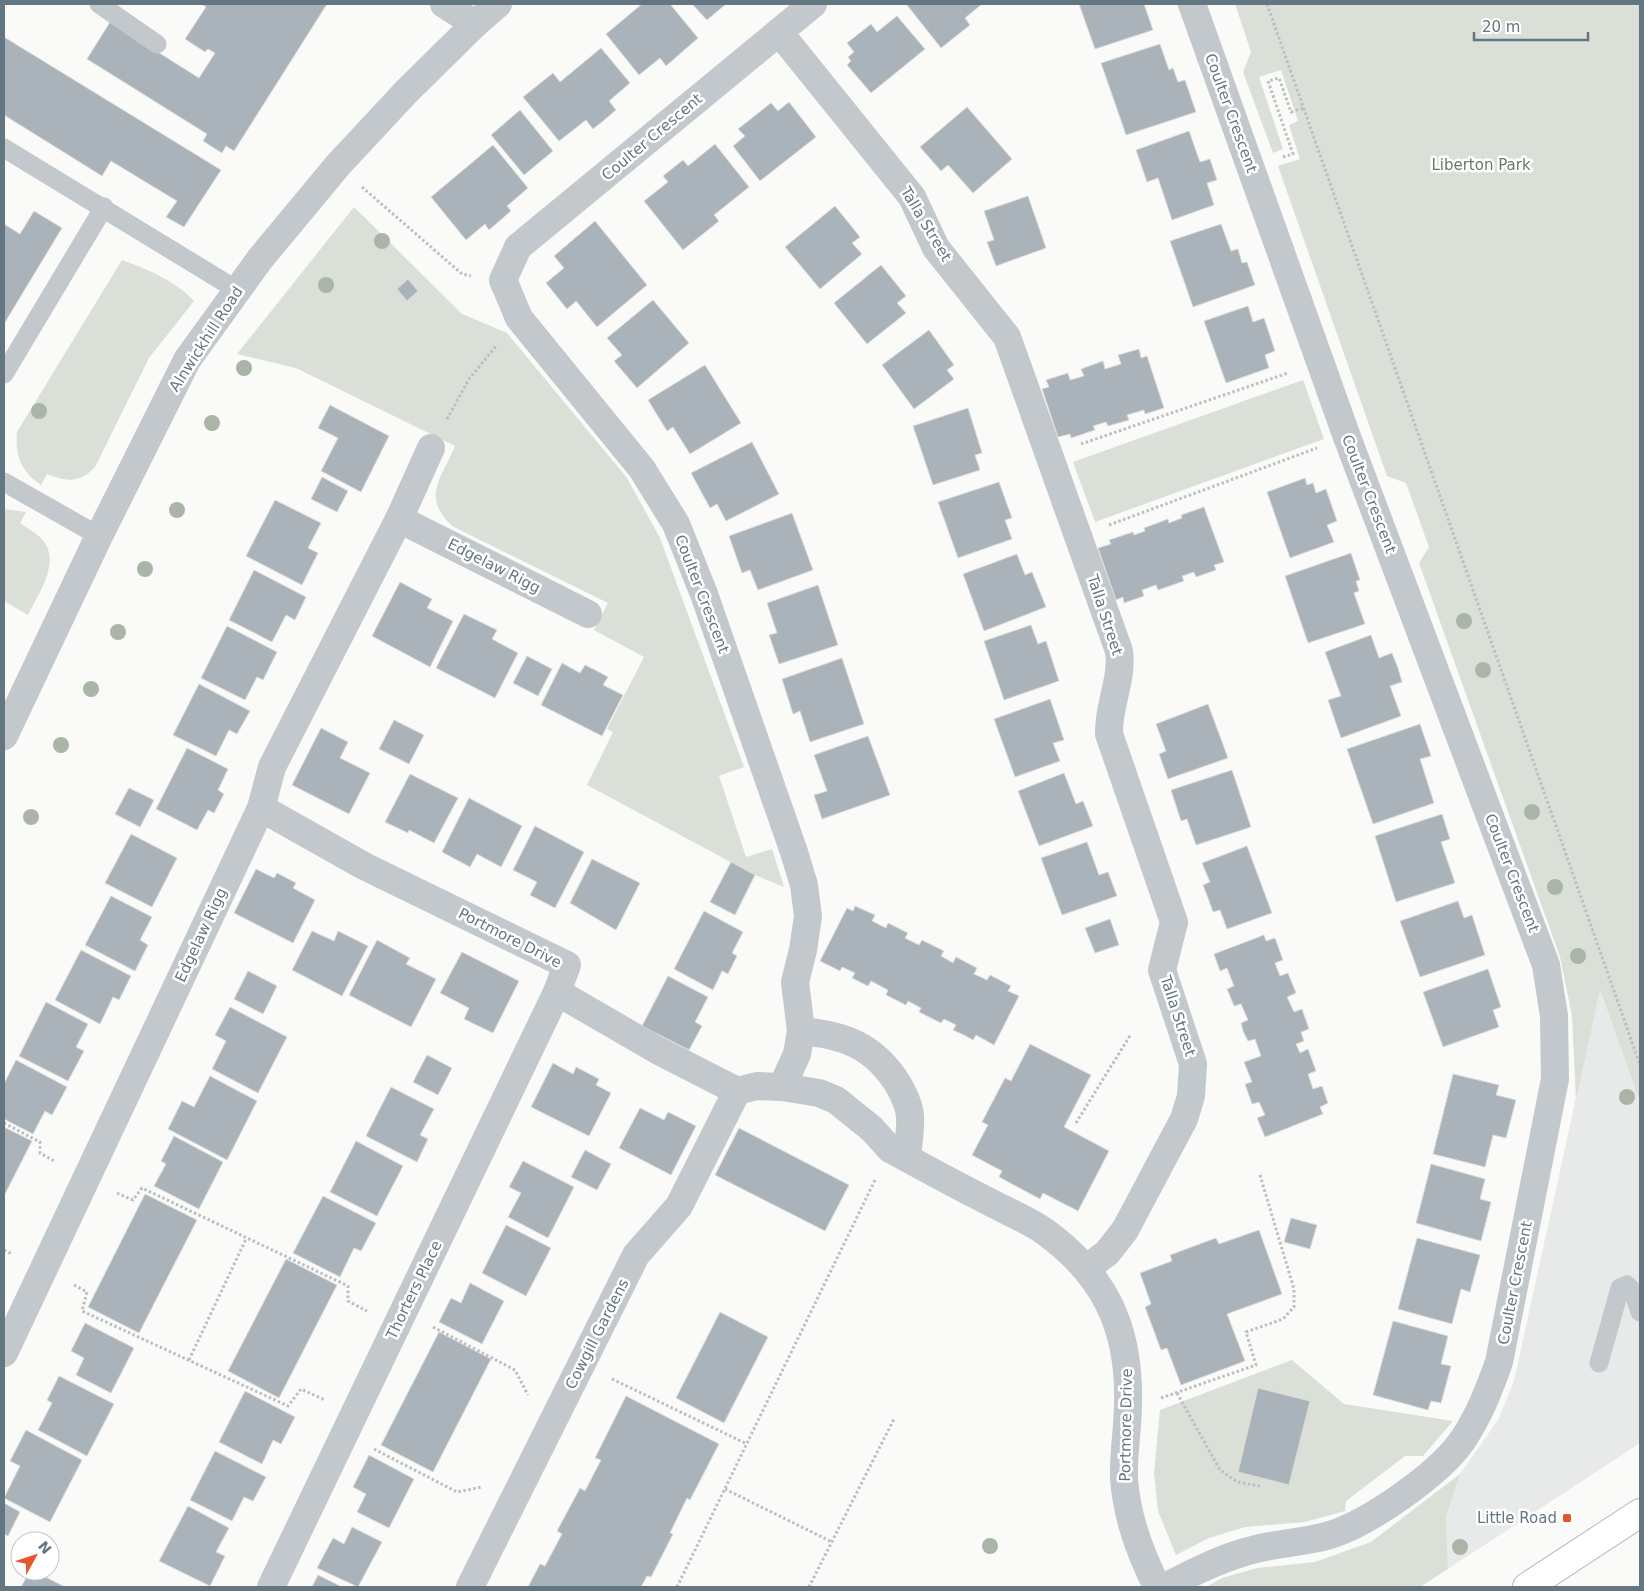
<svg xmlns="http://www.w3.org/2000/svg" width="1644" height="1591" font-family="'DejaVu Sans',sans-serif">
<style>
.built{fill:#e8e9e9}
.green{fill:#dadfd7}
.building{fill:#aab3b9;stroke:#dcdcda}
.lines{fill:none;stroke-linecap:round;stroke-linejoin:round}
.primary-casing{stroke:#b5babe;stroke-width:30}
.path{stroke:#bbbfc2;stroke-width:3;stroke-dasharray:2.5 2.5;stroke-linecap:butt}
.service{stroke:#c3c8cc;stroke-width:19}
.minor{stroke:#c3c8cc;stroke-width:28}
.tertiary{stroke:#c3c8cc;stroke-width:28}
.primary{stroke:#fff;stroke-width:28}
.tree{fill:#aab4a7}
.poi-dot{fill:#e4572e;stroke:#fff;stroke-width:2}
.labels{text-anchor:middle;stroke-width:5;stroke-linejoin:round;paint-order:stroke}
.street-label{font-size:15px;fill:#657683;stroke:#fff}
.park-label{font-size:15px;fill:#687a64;stroke:#fff}
.poi-label{font-size:15px;fill:#657683;stroke:#fff;text-anchor:end}
</style>
<rect width="100%" height="100%" fill="#fafaf8"/>
<polygon class="built" points="1600,988 1640,1102 1640,1443 1448,1569 1446,1517 1460,1474 1498,1420 1514,1381"/>
<g class="green">
<polygon points="1235,4 1640,4 1640,1102 1600,989 1576,1100 1572,1016 1560,957 1419,563 1429,547 1406,483 1387,476 1278,166 1300,159 1289,125 1298,121 1281,70 1259,77 1283,149 1273,153 1243,72 1251,52"/>
<path d="M354,207l108,107 45,19 120,145 33,60 84,229 -25,9 27,81 26,-8 12,38 -29,-12 -168,-90 26,-53 -6,-3 37,-72 -50,-27 14,-27 -156,-77c-31,-30 -10,-48 3,-80l-159,-78 -59,-14z"/>
<path d="M122,260c27,10 52,20 72,41l-45,57 -54,109c-15,16 -28,15 -48,7l-6,11c-20,-14 -26,-29 -24,-53z"/>
<polygon points="1303,380 1324,439 1095,522 1073,462"/>
<path d="M4,509l22,3 -6,11c7,5 16,10 22,16 20,23 -4,55 -14,76l-24,-14z"/>
<polygon points="1292,1360 1344,1404 1453,1421 1423,1456 1405,1456 1346,1501 1345,1511 1305,1522 1245,1527 1209,1538 1176,1555 1158,1511 1154,1473 1160,1410"/>
<polygon points="1460,1474 1446,1517 1448,1569 1420,1587 1206,1587 1222,1578 1257,1568 1315,1562 1371,1542"/>
</g>
<g class="building">
<polygon points="202,4 327,4 234,151 226,146 222,153 203,141 207,134 87,59 110,22 199,78 215,53 208,49 205,52 185,39 206,7"/>
<polygon points="642,4 670,4 698,38 666,66 660,58 639,75 606,34"/>
<polygon points="692,4 726,4 707,20"/>
<polygon points="909,4 982,4 965,18 970,25 941,48 907,5"/>
<polygon points="1079,4 1144,4 1153,30 1095,49"/>
<polygon points="897,16 925,49 871,93 847,65 851,61 848,57 854,52 847,43 871,24 877,32"/>
<polygon points="4,37 221,170 184,227 166,217 177,201 111,161 102,176 4,115"/>
<polygon points="1160,44 1169,70 1173,68 1178,82 1185,80 1196,112 1126,135 1101,63"/>
<polygon points="601,48 630,83 609,101 616,110 603,121 593,129 586,120 559,141 523,97 553,73 560,82"/>
<polygon points="789,102 816,137 760,181 733,146 745,136 738,129 771,103 778,111"/>
<polygon points="967,107 1012,159 973,193 948,165 941,171 920,147"/>
<polygon points="520,110 553,151 524,175 491,135"/>
<polygon points="1189,131 1200,162 1210,159 1217,180 1207,183 1214,205 1172,220 1158,178 1147,182 1136,150"/>
<polygon points="715,144 749,187 714,215 719,221 683,250 644,201 668,182 663,176 683,160 688,166"/>
<polygon points="493,145 528,188 507,206 511,211 489,230 485,224 466,240 431,197"/>
<polygon points="1028,196 1046,248 996,266 987,242 994,240 984,211"/>
<polygon points="835,206 860,237 852,243 862,254 820,289 785,247"/>
<polygon points="34,211 62,228 4,324 4,224 20,234"/>
<polygon points="595,221 647,285 597,327 576,301 567,309 546,283 564,268 554,256"/>
<polygon points="1221,224 1231,251 1238,249 1242,263 1247,262 1255,285 1193,307 1170,241"/>
<polygon points="881,265 906,296 897,303 906,313 867,344 834,303"/>
<polygon points="408,279 418,291 407,301 397,289"/>
<polygon points="653,300 689,343 637,388 614,361 622,355 607,338"/>
<polygon points="1248,306 1253,322 1264,318 1275,351 1265,355 1269,368 1226,383 1204,321"/>
<polygon points="929,330 954,365 947,370 954,379 914,409 882,365"/>
<polygon points="1139,349 1141,358 1147,356 1164,408 1145,414 1144,410 1127,415 1129,420 1108,426 1106,422 1093,426 1095,430 1071,438 1070,434 1058,437 1042,389 1049,387 1046,380 1068,373 1070,380 1084,376 1081,369 1103,361 1105,369 1121,364 1118,355"/>
<polygon points="705,365 741,423 690,454 673,427 667,431 648,400"/>
<polygon points="330,405 389,436 361,492 321,471 338,438 318,428"/>
<polygon points="968,408 982,453 975,455 980,470 933,485 913,426"/>
<polygon points="752,442 779,494 726,521 717,504 710,508 691,473"/>
<polygon points="322,477 348,491 337,512 311,499"/>
<polygon points="1305,478 1307,485 1313,483 1316,493 1326,489 1337,521 1327,525 1334,542 1290,558 1267,492"/>
<polygon points="999,482 1012,518 1005,520 1012,539 958,558 938,502"/>
<polygon points="275,500 321,523 308,548 318,553 302,585 246,556"/>
<polygon points="1204,507 1224,562 1214,565 1216,570 1196,577 1194,572 1182,576 1184,581 1158,590 1156,585 1142,590 1144,596 1124,603 1123,597 1116,600 1098,548 1111,544 1109,540 1133,532 1134,535 1145,531 1144,528 1168,519 1169,523 1182,518 1181,515"/>
<polygon points="792,513 813,570 758,590 750,570 742,573 729,536"/>
<polygon points="1351,553 1360,580 1356,581 1359,591 1354,593 1365,624 1308,643 1285,576"/>
<polygon points="1017,554 1025,575 1032,572 1046,607 984,631 963,574"/>
<polygon points="254,570 306,597 295,620 286,615 272,642 229,620"/>
<polygon points="400,582 432,599 427,608 453,621 430,667 372,636"/>
<polygon points="818,585 838,645 779,664 769,635 777,633 767,603"/>
<polygon points="464,614 497,630 492,639 518,653 495,698 436,668"/>
<polygon points="1031,625 1038,644 1046,641 1059,681 1004,700 984,641"/>
<polygon points="227,626 277,652 263,680 257,677 245,700 201,678"/>
<polygon points="1371,635 1379,658 1392,653 1398,668 1402,682 1390,686 1401,716 1341,738 1328,700 1341,696 1325,652"/>
<polygon points="527,656 552,669 538,696 513,683"/>
<polygon points="842,658 864,724 810,742 800,711 793,714 782,679"/>
<polygon points="562,663 580,673 585,665 597,671 608,677 603,685 623,695 602,736 541,705"/>
<polygon points="199,684 250,711 237,734 229,730 216,756 173,735"/>
<polygon points="1050,699 1064,740 1053,743 1060,761 1015,777 994,719"/>
<polygon points="1208,704 1228,758 1168,779 1159,754 1166,751 1156,724"/>
<polygon points="394,720 424,735 409,764 379,749"/>
<polygon points="1420,724 1431,756 1420,759 1434,803 1373,824 1347,749"/>
<polygon points="321,728 348,742 340,758 370,773 349,814 292,785"/>
<polygon points="868,736 890,795 822,819 814,795 827,791 814,755"/>
<polygon points="187,748 228,769 218,790 224,794 214,813 208,810 197,830 156,809"/>
<polygon points="1232,770 1251,827 1196,845 1187,819 1181,821 1171,790"/>
<polygon points="1064,773 1076,804 1083,801 1093,826 1039,846 1018,791"/>
<polygon points="410,774 458,798 434,843 409,830 408,833 385,822"/>
<polygon points="129,788 154,800 140,827 115,814"/>
<polygon points="469,798 522,826 501,867 477,854 470,867 442,852"/>
<polygon points="1442,814 1450,839 1441,842 1455,883 1396,902 1375,836"/>
<polygon points="535,826 584,852 555,908 530,895 537,882 513,870"/>
<polygon points="131,834 177,858 152,907 105,883"/>
<polygon points="1087,842 1099,875 1108,872 1117,896 1062,915 1041,858"/>
<polygon points="1247,846 1272,913 1227,929 1220,910 1213,912 1208,898 1203,885 1210,882 1202,863"/>
<polygon points="592,859 640,883 616,930 570,903"/>
<polygon points="731,862 755,875 735,915 710,902"/>
<polygon points="256,869 274,878 277,873 296,883 293,888 315,900 293,943 234,913"/>
<polygon points="111,896 152,917 140,940 148,945 135,971 85,945"/>
<polygon points="1458,901 1464,918 1472,915 1485,955 1420,977 1400,921"/>
<polygon points="855,906 875,915 872,921 886,928 888,923 908,933 905,938 919,945 922,940 944,951 941,956 953,963 956,957 977,968 974,974 987,980 990,975 1011,986 1008,991 1019,996 994,1045 976,1035 973,1040 964,1035 953,1030 956,1025 944,1019 941,1023 919,1012 921,1008 908,1001 906,1005 886,995 888,990 871,981 868,986 852,978 855,973 842,967 840,971 820,961 847,908 853,911"/>
<polygon points="704,911 743,932 732,953 737,956 728,974 722,971 713,990 674,969"/>
<polygon points="1110,919 1119,945 1095,953 1085,928"/>
<polygon points="312,931 334,941 338,931 368,946 342,996 292,970"/>
<polygon points="1264,935 1266,941 1275,938 1283,960 1275,963 1280,976 1288,973 1296,993 1287,997 1294,1012 1302,1009 1309,1029 1301,1032 1304,1041 1296,1044 1300,1053 1308,1049 1316,1071 1308,1074 1313,1089 1322,1086 1328,1103 1320,1107 1323,1114 1265,1137 1257,1118 1265,1115 1259,1102 1252,1104 1245,1084 1252,1082 1244,1062 1261,1056 1255,1039 1248,1041 1243,1031 1241,1023 1248,1020 1241,1004 1234,1006 1230,996 1227,989 1234,986 1227,968 1220,971 1214,954"/>
<polygon points="377,940 410,958 406,964 436,979 411,1027 349,995"/>
<polygon points="81,950 131,976 119,1000 113,997 100,1024 55,1000"/>
<polygon points="462,952 519,981 493,1033 464,1019 469,1008 440,993"/>
<polygon points="1488,969 1501,1007 1493,1010 1499,1027 1443,1047 1423,992"/>
<polygon points="248,971 277,986 263,1014 234,999"/>
<polygon points="668,976 708,997 695,1022 702,1026 689,1050 642,1026"/>
<polygon points="46,1002 88,1024 76,1047 84,1051 68,1081 19,1056"/>
<polygon points="230,1007 287,1037 258,1093 212,1069 226,1041 215,1035"/>
<polygon points="1030,1044 1091,1075 1064,1127 1109,1151 1078,1211 1043,1193 1040,1199 999,1177 1002,1171 972,1155 988,1125 982,1122 1005,1078 1011,1081"/>
<polygon points="427,1055 452,1068 438,1095 413,1082"/>
<polygon points="16,1060 67,1087 52,1115 45,1111 33,1134 4,1119 4,1084"/>
<polygon points="553,1063 573,1074 576,1067 599,1079 596,1085 611,1093 589,1136 531,1107"/>
<polygon points="1453,1074 1499,1085 1496,1095 1516,1100 1506,1138 1493,1135 1485,1167 1433,1154"/>
<polygon points="210,1076 257,1101 227,1160 168,1129 182,1101 194,1107"/>
<polygon points="391,1087 434,1109 420,1135 428,1139 417,1162 366,1136"/>
<polygon points="640,1108 664,1120 668,1112 696,1126 671,1175 619,1148"/>
<polygon points="4,1127 32,1141 4,1196"/>
<polygon points="739,1128 849,1185 825,1231 715,1175"/>
<polygon points="174,1136 223,1162 199,1209 154,1186 166,1164 161,1161"/>
<polygon points="356,1141 403,1166 377,1216 330,1192"/>
<polygon points="585,1150 611,1164 597,1190 571,1177"/>
<polygon points="523,1161 574,1187 548,1238 508,1217 521,1193 509,1187"/>
<polygon points="1431,1164 1485,1179 1480,1199 1491,1202 1481,1241 1416,1223"/>
<polygon points="145,1194 197,1220 139,1333 88,1307"/>
<polygon points="323,1196 376,1223 361,1251 354,1248 340,1277 293,1253"/>
<polygon points="1291,1218 1317,1225 1310,1249 1284,1242"/>
<polygon points="506,1225 551,1248 526,1296 482,1273"/>
<polygon points="1259,1230 1282,1294 1227,1314 1245,1361 1181,1385 1167,1348 1161,1350 1145,1307 1151,1304 1140,1273 1172,1261 1170,1255 1216,1238 1219,1244"/>
<polygon points="1417,1238 1480,1255 1470,1292 1461,1289 1452,1324 1398,1309"/>
<polygon points="286,1259 337,1285 279,1398 228,1371"/>
<polygon points="470,1283 504,1301 482,1344 439,1322 451,1298 461,1303"/>
<polygon points="720,1312 768,1337 724,1423 676,1398"/>
<polygon points="1393,1321 1448,1336 1441,1364 1451,1366 1441,1403 1431,1401 1428,1410 1373,1395"/>
<polygon points="85,1323 134,1348 111,1393 76,1375 84,1358 71,1351"/>
<polygon points="439,1332 491,1359 433,1472 381,1445"/>
<polygon points="59,1376 114,1404 87,1456 38,1430 52,1403 47,1400"/>
<polygon points="1258,1388 1310,1401 1289,1485 1238,1472"/>
<polygon points="245,1391 295,1417 281,1444 273,1440 262,1464 219,1442"/>
<polygon points="626,1396 719,1444 690,1500 687,1498 670,1533 673,1534 651,1577 647,1576 641,1587 528,1587 540,1564 545,1566 562,1534 557,1531 580,1488 585,1491 601,1460 595,1458"/>
<polygon points="26,1430 82,1460 50,1522 4,1498 20,1466 10,1461"/>
<polygon points="215,1451 266,1477 253,1501 244,1497 232,1521 190,1500"/>
<polygon points="369,1455 414,1479 389,1528 357,1512 366,1494 353,1487"/>
<polygon points="4,1503 20,1512 8,1536 4,1534"/>
<polygon points="188,1506 229,1528 216,1552 225,1556 210,1586 159,1561"/>
<polygon points="352,1527 382,1542 358,1587 317,1568 333,1538 344,1544"/>
<polygon points="30,1571 34,1571 65,1587 21,1587"/>
<polygon points="318,1575 342,1587 312,1587"/>
</g>
<g class="lines">
<g class="primary-casing">
<polyline id="primary" points="1527,1587 1640,1513"/>
</g>
<g class="path">
<polyline points="1267,4 1640,1065"/>
<polyline points="1283,157 1293,154 1268,81 1279,78 1291,112 1303,108"/>
<polyline points="362,187 462,274 471,276"/>
<polyline points="447,419 469,379 497,345"/>
<polyline points="1081,444 1288,373"/>
<polyline points="1109,525 1317,448"/>
<polyline points="4,1123 40,1142 40,1153 56,1162"/>
<polyline points="1076,1123 1131,1034"/>
<polyline points="117,1193 133,1200 142,1188 348,1286 348,1301 367,1311"/>
<polyline points="4,1250 12,1254"/>
<polyline points="74,1285 87,1292 82,1311 288,1406 301,1389 325,1400"/>
<polyline points="433,1327 515,1370 528,1395"/>
<polyline points="189,1360 246,1239"/>
<polyline points="612,1379 747,1444"/>
<polyline points="1177,1393 1220,1470 1237,1482 1260,1486"/>
<polyline points="1161,1398 1256,1365 1246,1332 1283,1319 1294,1307 1294,1289 1260,1175"/>
<polyline points="374,1449 457,1492 482,1487"/>
<polyline points="725,1489 832,1542"/>
<polyline points="677,1587 876,1178"/>
<polyline points="809,1587 894,1419"/>
</g>
<g class="service">
<polyline points="99,4 157,44"/>
<polyline points="4,148 237,290"/>
<polyline points="4,374 104,207"/>
<polyline points="4,482 99,536"/>
<polyline points="1599,1363 1620,1288 1627,1285 1633,1291 1640,1312"/>
</g>
<g class="minor">
<polyline points="444,4 475,24"/>
<path d="M779,32l133,165 24,51 71,89 112,314c4,28 -11,55 -10,83l65,188 -12,48 31,94 -2,32 -7,23 -59,111 -18,23 -20,15"/>
<polyline points="399,519 588,614"/>
<path d="M261,808l103,58 203,99 -10,27 100,58 80,41 20,-5 25,1 37,6 17,7 36,29 18,20c30,16 60,33 90,48 20,11 42,20 61,32 63,44 89,98 87,174 0,25 -5,51 -4,76 3,39 16,73 33,108"/>
<path d="M801,1031c44,4 73,15 97,53 5,9 11,20 12,32 1,13 -2,28 -3,42"/>
<polyline points="782,1087 797,1054 801,1031 795,982 803,950 808,916 804,885 794,852 704,594 676,524 642,469 519,318 503,280 518,247 813,4"/>
<polyline points="4,1353 261,808 272,767 399,519 431,448"/>
<polyline points="271,1587 557,992"/>
<polyline points="470,1587 636,1255 679,1206 737,1091"/>
<path d="M1165,1587c25,-13 52,-27 80,-35 27,-9 58,-9 85,-17 39,-12 109,-61 132,-94 17,-25 27,-51 37,-79l56,-283 -1,-63 -8,-51 -199,-528 -155,-433"/>
</g>
<polyline class="tertiary" points="4,736 99,536 187,360 260,259 338,165 406,92 475,24 498,4"/>
<use href="#primary" class="primary"/>
</g>
<g class="tree">
<circle cx="382" cy="241" r="8"/>
<circle cx="326" cy="285" r="8"/>
<circle cx="244" cy="368" r="8"/>
<circle cx="39" cy="411" r="8"/>
<circle cx="212" cy="423" r="8"/>
<circle cx="177" cy="510" r="8"/>
<circle cx="145" cy="569" r="8"/>
<circle cx="1464" cy="621" r="8"/>
<circle cx="118" cy="632" r="8"/>
<circle cx="1483" cy="670" r="8"/>
<circle cx="91" cy="689" r="8"/>
<circle cx="61" cy="745" r="8"/>
<circle cx="1532" cy="812" r="8"/>
<circle cx="31" cy="817" r="8"/>
<circle cx="1555" cy="887" r="8"/>
<circle cx="1578" cy="956" r="8"/>
<circle cx="1627" cy="1097" r="8"/>
<circle cx="990" cy="1546" r="8"/>
<circle cx="1460" cy="1547" r="8"/>
</g>
<rect class="poi-dot" x="1562" y="1513" width="10" height="10" rx="2.5"/>
<g class="labels">
<g class="street-label">
<text transform="translate(1231 113) rotate(70)" y="5">Coulter Crescent</text>
<text transform="translate(652 137) rotate(-40)" y="5">Coulter Crescent</text>
<text transform="translate(926 224) rotate(59)" y="5">Talla Street</text>
<text transform="translate(206 339) rotate(-57)" y="5">Alnwickhill Road</text>
<text transform="translate(1369 494) rotate(69)" y="5">Coulter Crescent</text>
<text transform="translate(494 566) rotate(27)" y="5">Edgelaw Rigg</text>
<text transform="translate(702 594) rotate(69)" y="5">Coulter Crescent</text>
<text transform="translate(1105 615) rotate(72)" y="5">Talla Street</text>
<text transform="translate(1512 873) rotate(69)" y="5">Coulter Crescent</text>
<text transform="translate(201 935) rotate(-65)" y="5">Edgelaw Rigg</text>
<text transform="translate(510 938) rotate(27)" y="5">Portmore Drive</text>
<text transform="translate(1178 1016) rotate(72)" y="5">Talla Street</text>
<text transform="translate(1515 1283) rotate(-79)" y="5">Coulter Crescent</text>
<text transform="translate(414 1290) rotate(-64)" y="5">Thorters Place</text>
<text transform="translate(597 1334) rotate(-63)" y="5">Cowgill Gardens</text>
<text transform="translate(1126 1425) rotate(-89)" y="5">Portmore Drive</text>
</g>
<g class="park-label">
<text x="1481" y="170">Liberton Park</text>
</g>
<g class="poi-label">
<text x="1557" y="1523">Little Road</text>
</g>
</g>
<rect width="1644" height="1591" fill="none" stroke="#657683" stroke-width="10"/>
<g transform="translate(35 1556) rotate(50)"><circle r="24" fill="#ffffff" stroke="#c1c8cd"/>
<path d="M0-4L9 19L0 12L-9 19Z" fill="#e4572e"/>
<text y="-8" font-size="14" font-weight="bold" text-anchor="middle" fill="#657683">N</text>
</g>
<path d="M1474 32v8h114v-8" fill="none" stroke="#657683" stroke-width="2.5"/>
<text x="1482" y="32" font-size="15" fill="#657683" stroke="#ffffff" stroke-width="4" paint-order="stroke">20 m</text>
</svg>
